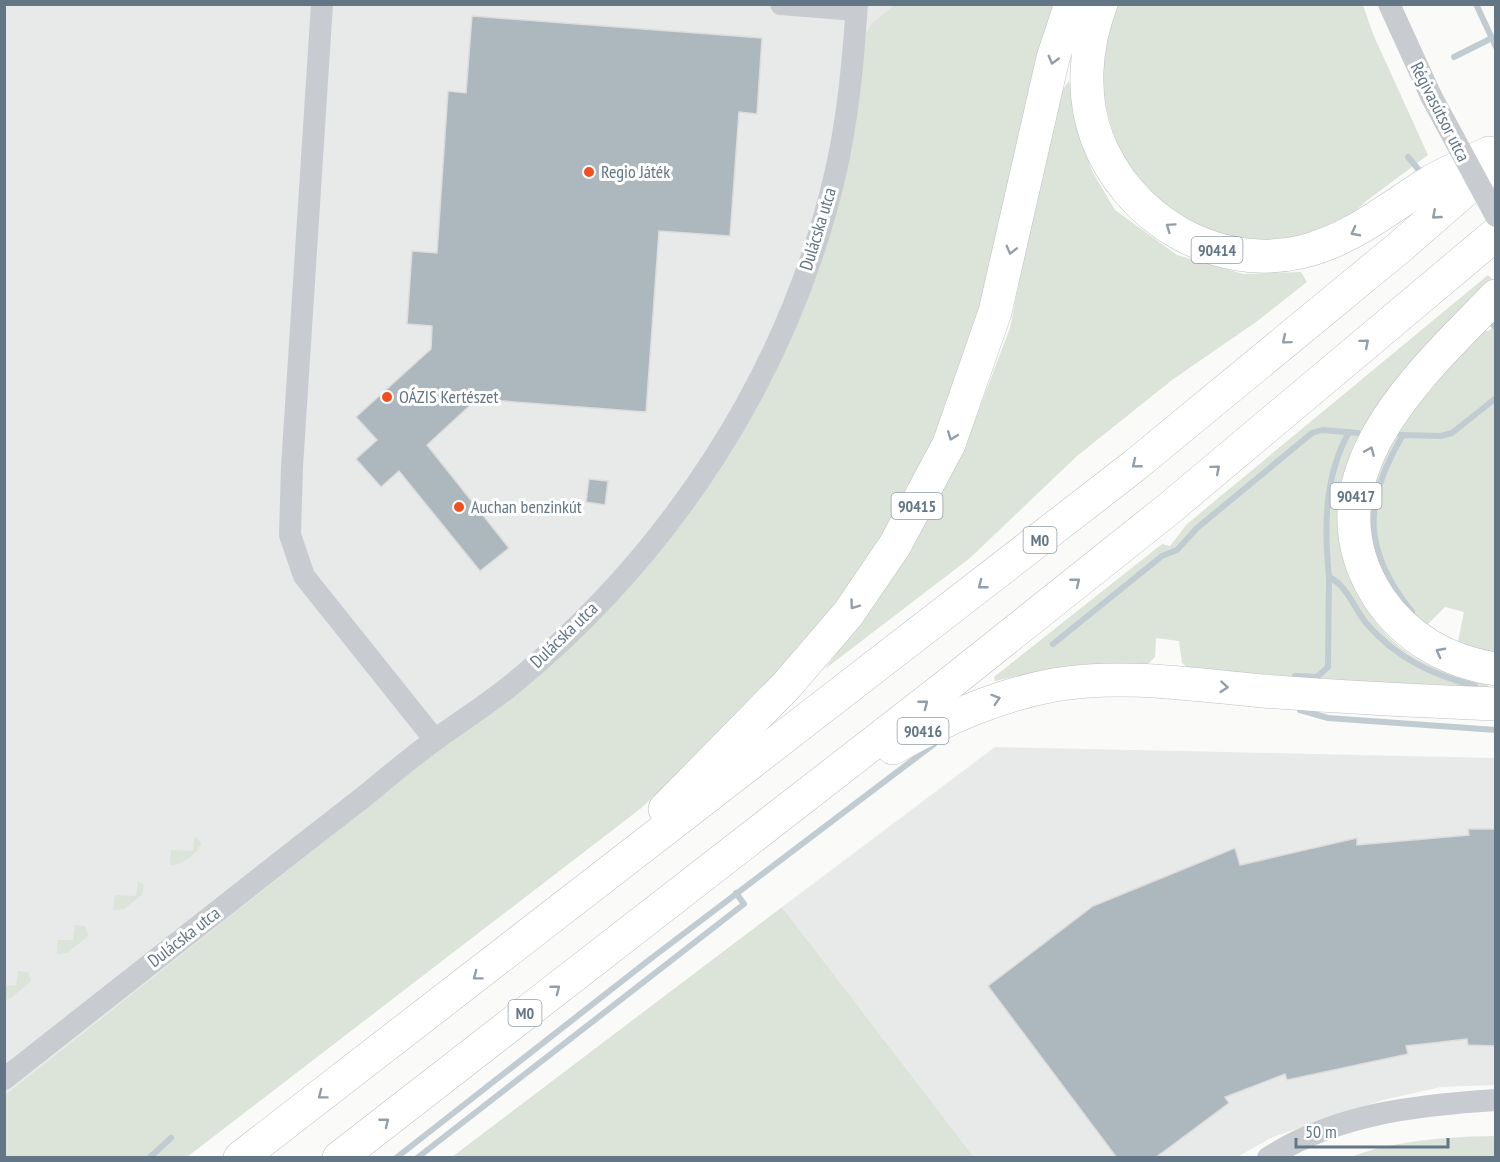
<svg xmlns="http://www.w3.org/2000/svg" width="1500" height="1162" font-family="'PT Sans Narrow',sans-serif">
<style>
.built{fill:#e8e9e9}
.green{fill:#dce3d8}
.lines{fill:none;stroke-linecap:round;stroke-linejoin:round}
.stream{stroke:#c0ccd1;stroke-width:6}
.building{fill:#adb7be;stroke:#dcdcda;stroke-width:1.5}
.highway-casing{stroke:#bcc0c3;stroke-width:34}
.minor{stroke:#c8ccd0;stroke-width:22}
.highway{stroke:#fff;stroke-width:33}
.minor-bridge{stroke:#c8ccd0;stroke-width:22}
.oneway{stroke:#919faa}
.poi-dot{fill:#f44e1e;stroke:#fff;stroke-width:2}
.labels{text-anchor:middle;stroke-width:6;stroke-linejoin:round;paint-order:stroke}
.shield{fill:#fff;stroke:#919faa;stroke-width:1.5}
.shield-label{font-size:16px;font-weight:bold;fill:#627686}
.street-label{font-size:18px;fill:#627686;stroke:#fff}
.poi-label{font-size:18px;fill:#627686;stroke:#fff;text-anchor:start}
</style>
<rect width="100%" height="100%" fill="#fafaf8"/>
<g class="built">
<polygon points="5,5 894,5 872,23 866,33 848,159 789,340 748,423 713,479 464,730 5,1095"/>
<polygon points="995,747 1495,758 1495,1085 1441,1087 1383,1100 1273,1137 1237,1157 974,1157 782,907"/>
</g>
<g class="green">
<polygon points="894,5 1061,5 991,271 957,390 898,517 839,616 753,706 640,809 187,1157 5,1158 5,1095 464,730 713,479 748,423 789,340 848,159 866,33 872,23"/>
<polygon points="1116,5 1363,5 1373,34 1428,155 1365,202 1345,221 1302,240 1258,245 1180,222 1121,160 1103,97 1099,65"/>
<polygon points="1069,81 1080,134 1092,171 1115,210 1177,255 1243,274 1301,272 1307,282 1256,322 1172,380 1077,456 970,558 825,669 865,613 970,433 1010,328 1043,163 1061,92"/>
<path d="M1488,275l4,4c-29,30 -56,60 -83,91 -21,24 -44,48 -56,78 -32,74 -5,171 66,212 21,13 45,17 69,24l-1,6 -297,-21 -8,-6 -3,-22 -23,-3 -1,19 -10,10 -105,4 -45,10 -1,-4 168,-133 8,2 17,-22z"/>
<polygon points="1495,326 1495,656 1458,642 1464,612 1445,607 1426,626 1386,589 1369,547 1366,501 1393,430 1480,331 1488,331"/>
<path d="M195,836l6,7c-3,11 -20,23 -31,22l1,-15 22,1z"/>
<polygon points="138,881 144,885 142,895 124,909 113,910 115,895 136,896"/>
<polygon points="782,907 974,1157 452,1157"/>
<polygon points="75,925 85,926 88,936 67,953 57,954 58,940 73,940"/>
<polygon points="18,971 28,972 31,981 11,998 5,1000 5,985 16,986"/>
<path d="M1495,1136v21h-144c44,-17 97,-20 144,-21z"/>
</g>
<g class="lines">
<g class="stream">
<polyline points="1476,4 1496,47"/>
<polyline points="1454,57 1490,39"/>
<polyline points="1408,157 1423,175"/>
<polyline points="1496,320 1492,324 1496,328"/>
<path d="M1349,432c-25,45 -25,96 -20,145 19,9 25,32 38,47 29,34 66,51 108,62"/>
<polyline points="1400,435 1441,436 1452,433 1496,398"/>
<path d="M1403,435c-40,67 -41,115 9,177"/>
<polyline points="1053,644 1162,556 1177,550 1197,528 1312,433 1322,430 1358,433"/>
<polyline points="1295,676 1317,677 1328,667 1329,577"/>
<polyline points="1300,710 1328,718 1496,730"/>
<polyline points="149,1158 171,1138"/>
<polyline points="396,1158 649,960 934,744"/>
<polyline points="417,1158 744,904 736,893"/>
</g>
</g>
<g class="building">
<polygon points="472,16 762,38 757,114 739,112 730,236 659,231 646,412 477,399 427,445 509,548 480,571 399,471 381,487 356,459 377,440 356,417 431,349 432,326 407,324 412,251 437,253 448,91 466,93"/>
<polygon points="589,479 608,481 605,505 586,502"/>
<polygon points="1468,829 1496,829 1496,1046 1468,1045 1467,1039 1406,1046 1408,1054 1287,1080 1285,1074 1225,1097 1229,1103 1155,1158 1117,1158 988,986 1093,906 1235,848 1240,865 1357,838 1357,845 1469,835"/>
</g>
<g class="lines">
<g class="highway-casing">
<g id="highway">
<path d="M1101,4c-16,42 -20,91 -4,134 30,80 118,134 204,114 51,-12 87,-44 131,-71 18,-10 38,-19 57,-28"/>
<path d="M1496,296c-77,79 -194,183 -117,302 27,40 69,64 117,71"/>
<path d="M893,748c52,-29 102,-52 161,-63 68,-12 141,0 209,6 78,6 155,10 233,13"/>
<polyline points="665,809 787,685 848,614 895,545 949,444 995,312 1053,58 1071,4"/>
<polyline points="240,1158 1134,466 1401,246 1496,163"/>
<polyline points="339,1158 944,688 1171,507 1496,234"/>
</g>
</g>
<g class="minor">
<polyline points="322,4 292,467 290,535 304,576 435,740"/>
<polyline points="781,4 856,10"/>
<polyline points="1389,4 1431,96"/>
<path d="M4,1079c121,-95 241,-190 362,-284 24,-20 48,-40 73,-58 25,-18 52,-35 76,-55 157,-130 273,-307 320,-507 13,-56 18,-113 22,-171"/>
<path d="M1268,1158c67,-44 149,-53 228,-58"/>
</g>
<use href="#highway" class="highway"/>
<polyline class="minor-bridge" points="1431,96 1496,216"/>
</g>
<defs><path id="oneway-chevron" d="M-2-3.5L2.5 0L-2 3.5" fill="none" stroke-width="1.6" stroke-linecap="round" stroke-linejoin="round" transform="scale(1.5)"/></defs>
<g class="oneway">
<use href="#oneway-chevron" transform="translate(1053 60) rotate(105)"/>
<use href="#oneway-chevron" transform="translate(1436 215) rotate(139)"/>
<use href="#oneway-chevron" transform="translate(1170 227) rotate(-145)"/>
<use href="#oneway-chevron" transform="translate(1355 232) rotate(152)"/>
<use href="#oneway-chevron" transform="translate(1011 250) rotate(104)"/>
<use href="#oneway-chevron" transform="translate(1286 340) rotate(140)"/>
<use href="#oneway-chevron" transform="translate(1365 343) rotate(-40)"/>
<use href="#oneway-chevron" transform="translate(952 436) rotate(111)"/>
<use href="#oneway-chevron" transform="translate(1370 451) rotate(-67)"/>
<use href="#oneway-chevron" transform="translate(1136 464) rotate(141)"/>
<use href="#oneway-chevron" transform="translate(1216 469) rotate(-40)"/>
<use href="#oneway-chevron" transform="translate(1076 582) rotate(-39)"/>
<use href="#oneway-chevron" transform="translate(982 585) rotate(142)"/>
<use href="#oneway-chevron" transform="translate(854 605) rotate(126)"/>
<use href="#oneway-chevron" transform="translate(1440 652) rotate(-152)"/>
<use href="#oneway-chevron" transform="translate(1224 687) rotate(5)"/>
<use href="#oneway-chevron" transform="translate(996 699) rotate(-18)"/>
<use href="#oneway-chevron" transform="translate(924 704) rotate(-38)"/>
<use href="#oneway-chevron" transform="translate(477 976) rotate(143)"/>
<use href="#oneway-chevron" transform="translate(556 989) rotate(-38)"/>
<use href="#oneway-chevron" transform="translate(322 1095) rotate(143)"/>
<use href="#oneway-chevron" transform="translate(385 1122) rotate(-38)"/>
</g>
<g class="poi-dot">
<circle cx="589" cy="172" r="6"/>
<circle cx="387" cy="397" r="6"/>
<circle cx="459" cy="507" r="6"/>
</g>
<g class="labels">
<g class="shield">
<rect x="1191.5" y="237" width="51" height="26" rx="4.5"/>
<rect x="1330.5" y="483" width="51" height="26" rx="4.5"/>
<rect x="891.5" y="493" width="51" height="26" rx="4.5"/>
<rect x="1023.5" y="527" width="33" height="26" rx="4.5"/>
<rect x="897.5" y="718" width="51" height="26" rx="4.5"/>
<rect x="508.5" y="1000" width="33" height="26" rx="4.5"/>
</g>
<g class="shield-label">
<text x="1217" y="256">90414</text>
<text x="1356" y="502">90417</text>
<text x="917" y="512">90415</text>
<text x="1040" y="546">M0</text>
<text x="923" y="737">90416</text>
<text x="525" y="1019">M0</text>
</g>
<g class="street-label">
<text transform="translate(1440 112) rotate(63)" y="6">Régivasútsor utca</text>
<text transform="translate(818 229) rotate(-73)" y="6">Dulácska utca</text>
<text transform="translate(564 635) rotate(-44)" y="6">Dulácska utca</text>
<text transform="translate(184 937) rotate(-38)" y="6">Dulácska utca</text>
</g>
<g class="poi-label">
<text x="601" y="178">Regio Játék</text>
<text x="399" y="403">OÁZIS Kertészet</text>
<text x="471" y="513">Auchan benzinkút</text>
</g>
</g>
<rect width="1500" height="1162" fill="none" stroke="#627686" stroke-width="12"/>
<path d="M1296 1138v9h152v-9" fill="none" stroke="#627686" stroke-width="3"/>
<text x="1305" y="1138" font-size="18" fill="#627686" stroke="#ffffff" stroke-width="4.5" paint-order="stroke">50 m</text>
</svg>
